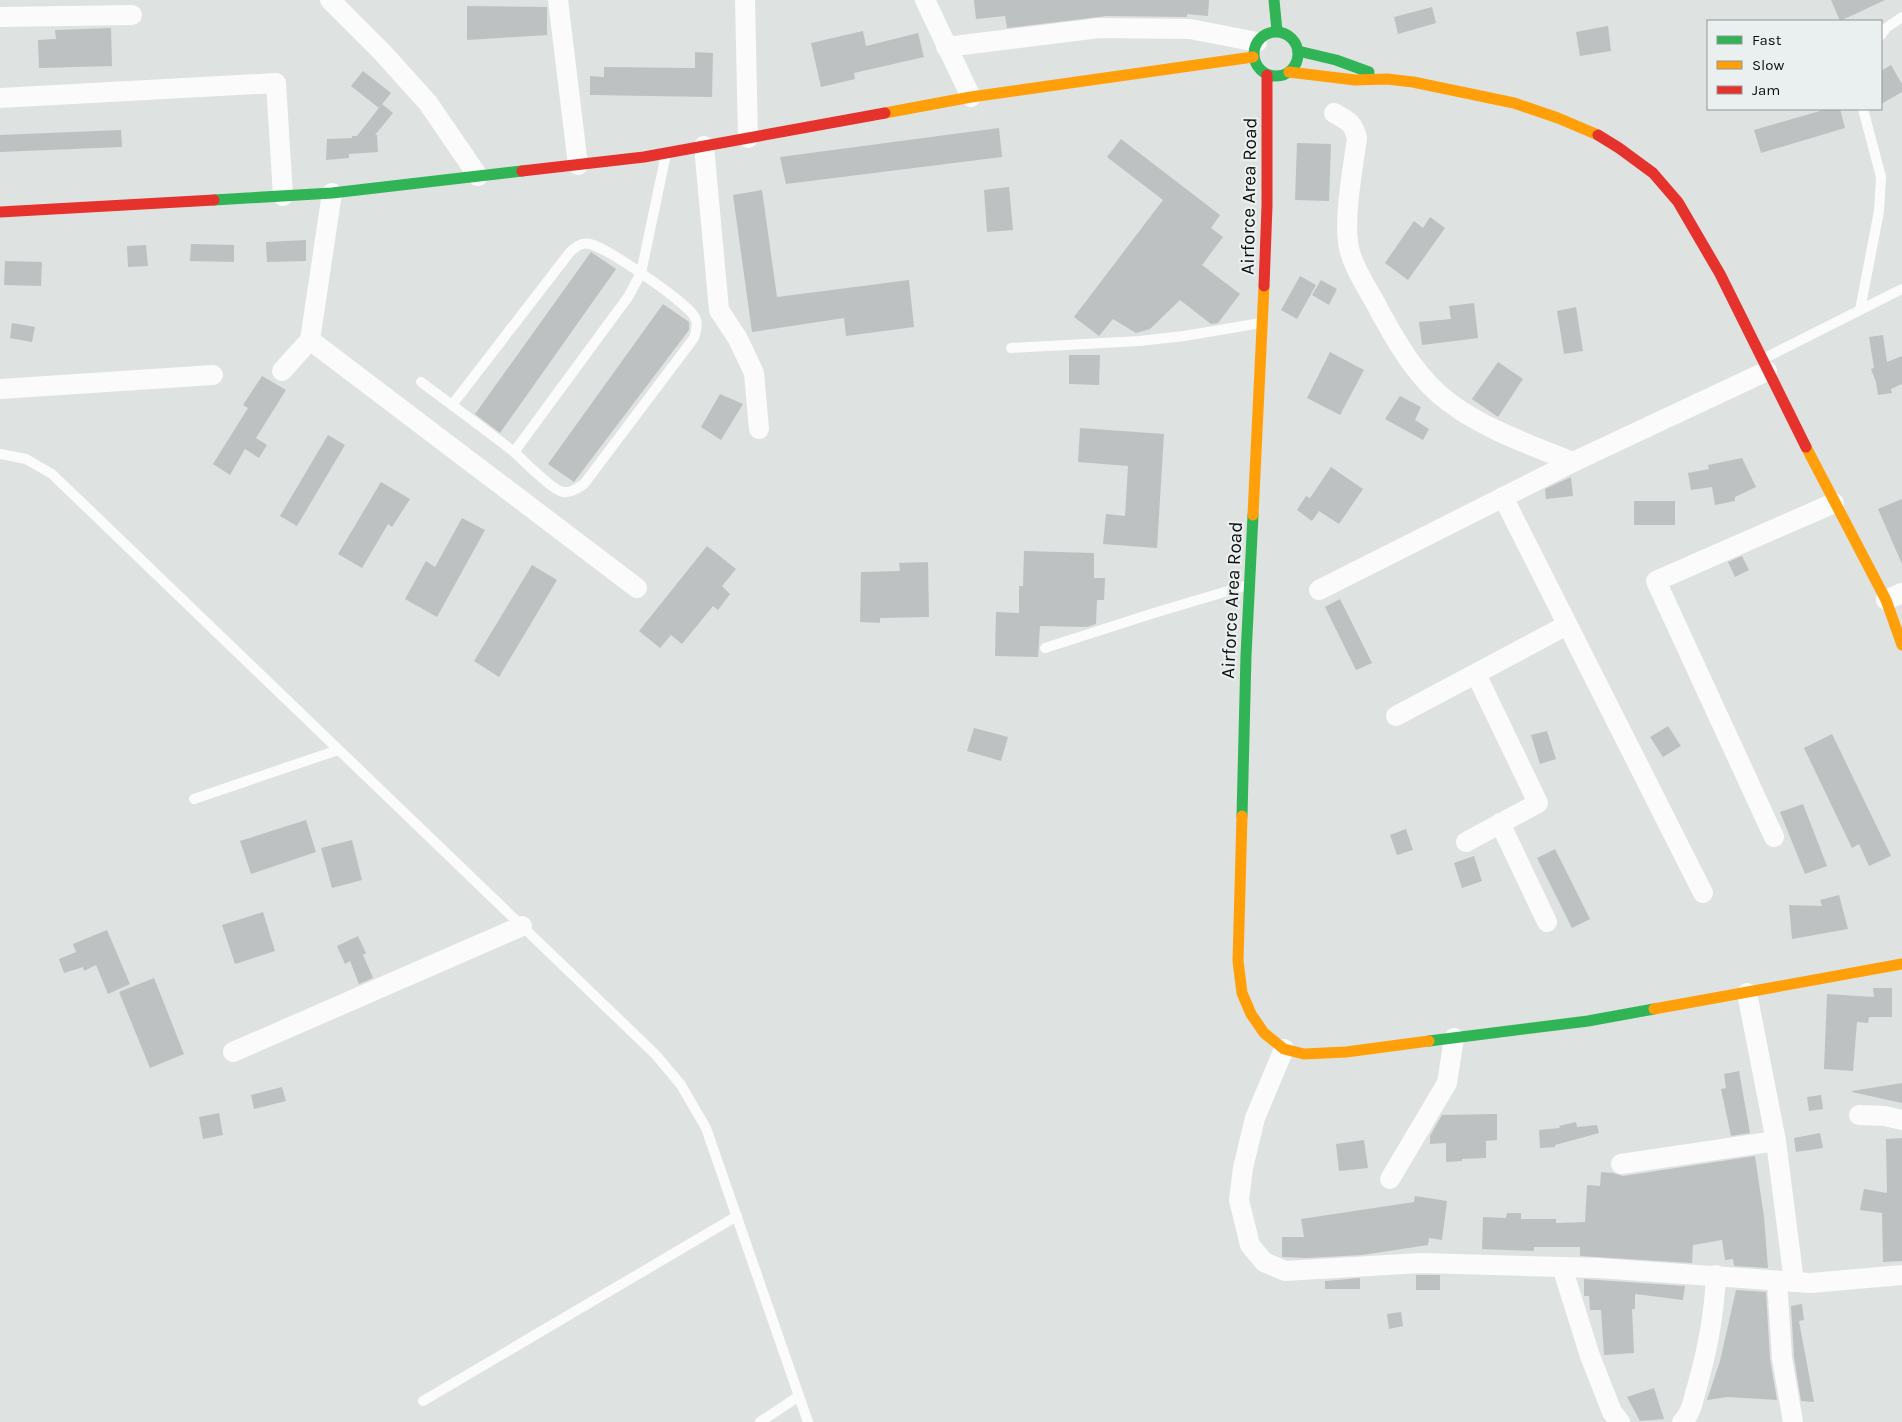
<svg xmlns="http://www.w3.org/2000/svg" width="1902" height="1422" font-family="Karla,sans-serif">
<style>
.building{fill:#bec1c1}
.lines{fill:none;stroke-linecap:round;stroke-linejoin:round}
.lane{stroke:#fafbfa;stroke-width:10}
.street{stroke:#fafbfa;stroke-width:20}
.fast{stroke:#30b455;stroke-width:11}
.slow{stroke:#ff9f0a;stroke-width:11}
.jam{stroke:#e5322d;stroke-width:11}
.labels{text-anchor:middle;stroke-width:4.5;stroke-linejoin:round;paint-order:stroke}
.street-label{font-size:19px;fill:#0c0e0e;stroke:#eaf0ef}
</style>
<rect width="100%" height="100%" fill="#dee2e1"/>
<g class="building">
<polygon points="974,0 1209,0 1208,16 1187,14 1187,17 1107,16 1007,28 1005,16 976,19"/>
<polygon points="1831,0 1885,0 1840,21"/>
<polygon points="467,6 547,7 547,35 467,40"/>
<polygon points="1432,7 1436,23 1398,34 1394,17"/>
<polygon points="1608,26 1611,51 1580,56 1576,32"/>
<polygon points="111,28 112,66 39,68 38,40 56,39 55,30"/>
<polygon points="863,31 866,46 918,33 924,57 854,73 855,79 821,87 811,43"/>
<polygon points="695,52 713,53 712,97 590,95 590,76 604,77 604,67 695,68"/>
<polygon points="1891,65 1902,84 1902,92 1881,104 1881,71"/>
<polygon points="363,71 391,93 379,108 351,86"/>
<polygon points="382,104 393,113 375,135 377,135 378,152 349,154 349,158 326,160 327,139 352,138 352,136 357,136"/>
<polygon points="1827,109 1840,109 1845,128 1761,153 1754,130"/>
<polygon points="999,128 1002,157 786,184 780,157"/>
<polygon points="121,130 122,147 0,152 0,135"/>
<polygon points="1121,139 1220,215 1211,228 1223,237 1202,265 1240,294 1218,323 1211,324 1180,300 1150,329 1136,333 1113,319 1099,336 1074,317 1163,200 1107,157"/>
<polygon points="1297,143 1331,144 1329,201 1295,200"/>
<polygon points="1009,187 1013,230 987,232 984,190"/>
<polygon points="762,190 777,297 909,280 914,327 846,336 844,318 752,332 733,195"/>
<polygon points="1430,217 1445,228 1408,280 1385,263 1414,221 1423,228"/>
<polygon points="306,240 306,261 267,262 266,242"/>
<polygon points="191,244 234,245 234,262 190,261"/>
<polygon points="146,245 148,266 128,267 127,246"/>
<polygon points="591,252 616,269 500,433 475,414"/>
<polygon points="5,261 42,262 41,286 4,285"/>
<polygon points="1300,276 1316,285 1297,319 1281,310"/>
<polygon points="1321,280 1337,289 1329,305 1312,295"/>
<polygon points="1474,303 1478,338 1422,345 1419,322 1451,319 1449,306"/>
<polygon points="663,304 689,322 689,330 574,482 548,464"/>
<polygon points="1576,307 1583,351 1564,354 1557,311"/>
<polygon points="12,323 35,327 32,342 10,338"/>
<polygon points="1883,335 1887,362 1902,356 1902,384 1891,389 1892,393 1878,395 1876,382 1871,369 1874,368 1869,337"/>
<polygon points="1330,352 1364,370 1340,415 1307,398"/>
<polygon points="1069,355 1100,355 1099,385 1069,384"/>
<polygon points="1498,362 1523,379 1498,417 1472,399"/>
<polygon points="262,376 286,390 256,438 267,445 259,458 245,449 230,475 213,464 248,408 243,405"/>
<polygon points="720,394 743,404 721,440 701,427"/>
<polygon points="1400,396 1421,407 1415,420 1429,429 1423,440 1385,419"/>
<polygon points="1080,428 1164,434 1157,548 1103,544 1106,514 1125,516 1128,466 1078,462"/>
<polygon points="328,435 345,445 297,526 280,516"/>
<polygon points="1742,458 1756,487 1735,497 1735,501 1715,505 1712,487 1691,490 1688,473 1709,469 1708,465"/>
<polygon points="1331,467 1363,489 1339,524 1319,511 1312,521 1297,510 1306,496 1310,498"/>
<polygon points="1571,477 1573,496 1546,499 1545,489"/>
<polygon points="381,482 410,499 392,527 388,524 362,568 338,554"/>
<polygon points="1902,499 1902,564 1878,509"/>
<rect x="1634" y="501" width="41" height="24"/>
<polygon points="462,518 485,530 437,617 405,599 426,561 435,567"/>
<polygon points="707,546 736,569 722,586 730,594 718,610 713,606 682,644 671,635 660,648 639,631"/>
<polygon points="1024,551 1094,553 1094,578 1105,578 1104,600 1097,600 1096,624 1087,627 1040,626 1038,657 995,656 996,612 1019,613 1019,586 1023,586"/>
<polygon points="1742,556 1749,570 1735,577 1728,562"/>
<polygon points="928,562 929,617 880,618 880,623 860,622 861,572 900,571 899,563"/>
<polygon points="532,565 557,580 499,677 474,661"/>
<polygon points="1340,599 1372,663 1356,670 1325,607"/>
<polygon points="1668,726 1681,746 1663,757 1650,737"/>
<polygon points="974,728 1008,737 1001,761 967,751"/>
<polygon points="1547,731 1556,759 1540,764 1531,735"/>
<polygon points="1832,734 1891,856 1869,866 1859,844 1852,848 1804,748"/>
<polygon points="1803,804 1827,866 1805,874 1780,812"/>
<polygon points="306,820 316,852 251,874 240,841"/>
<polygon points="1406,829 1413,850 1397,855 1390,835"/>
<polygon points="352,840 362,880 332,888 321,848"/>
<polygon points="1555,849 1590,919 1572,928 1537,858"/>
<polygon points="1474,856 1482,881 1462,888 1454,863"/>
<polygon points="1839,895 1848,929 1792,939 1789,905 1822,906 1820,900"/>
<polygon points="263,912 275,951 235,964 222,925"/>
<polygon points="107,930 130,984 108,994 96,965 84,971 83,967 64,973 59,959 76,952 73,944"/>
<polygon points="358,936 366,953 363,955 373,978 359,984 350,961 345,964 337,946"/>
<polygon points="154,978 184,1054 150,1068 119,992"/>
<polygon points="1873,988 1892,988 1892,1017 1869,1017 1868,1023 1857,1022 1853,1071 1824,1069 1827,994 1874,997"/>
<polygon points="1739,1071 1750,1133 1731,1136 1721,1089 1726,1088 1724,1074"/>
<polygon points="1902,1083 1902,1103 1852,1092 1852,1091"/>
<polygon points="282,1087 286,1101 254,1109 251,1095"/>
<polygon points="1821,1095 1823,1109 1809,1111 1807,1097"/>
<polygon points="219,1113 223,1135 203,1139 199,1117"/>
<polygon points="1497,1114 1497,1140 1486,1141 1486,1158 1462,1159 1462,1161 1446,1162 1446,1143 1430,1144 1430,1136 1442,1115"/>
<polygon points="1576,1122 1577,1127 1597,1125 1599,1133 1555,1145 1555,1147 1540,1148 1539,1130 1560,1128 1559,1126"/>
<polygon points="1820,1133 1823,1148 1796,1152 1794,1138"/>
<polygon points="1902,1138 1902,1261 1883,1262 1882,1213 1860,1210 1864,1189 1887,1193 1886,1139"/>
<polygon points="1364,1140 1368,1168 1339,1171 1336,1144"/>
<polygon points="1755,1156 1764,1217 1768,1268 1734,1266 1733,1259 1725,1260 1722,1240 1693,1245 1692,1263 1580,1256 1580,1247 1534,1247 1534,1251 1482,1249 1483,1217 1506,1218 1507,1213 1521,1213 1521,1219 1556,1219 1556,1223 1585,1222 1587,1185 1600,1186 1601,1172 1613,1173 1623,1176"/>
<polygon points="1415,1196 1447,1201 1442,1240 1429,1238 1428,1245 1362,1255 1306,1258 1282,1257 1282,1237 1304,1237 1301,1219 1414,1202"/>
<rect x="1416" y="1275" width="24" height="15"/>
<polygon points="1360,1278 1360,1289 1325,1289 1325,1281"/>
<polygon points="1584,1279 1685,1286 1683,1300 1635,1294 1635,1309 1632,1309 1634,1353 1604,1355 1601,1310 1590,1310 1589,1296 1584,1296"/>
<polygon points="1736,1290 1766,1292 1770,1359 1777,1400 1728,1397 1707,1400 1720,1361"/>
<polygon points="1802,1304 1804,1320 1799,1321 1814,1402 1801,1401 1794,1357 1791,1306"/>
<polygon points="1401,1312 1403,1326 1389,1329 1387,1314"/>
<polygon points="1654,1388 1664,1419 1640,1421 1627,1397"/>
</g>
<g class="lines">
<g class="lane">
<polyline points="1881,35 1886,28 1902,17"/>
<polyline points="1860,310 1879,211 1881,177 1863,109"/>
<polyline points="1011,348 1139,341 1184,336 1261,323"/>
<polyline points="1763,359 1902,289"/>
<path d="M421,382c31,23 62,46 92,69 10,9 39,39 50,41 8,1 15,-4 21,-8l110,-146c2,-7 5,-15 0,-22 -8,-14 -88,-69 -104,-72 -9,-2 -14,3 -20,8l-118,153"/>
<polyline points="514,452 628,297 641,273 666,154"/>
<polyline points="0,454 26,459 52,474 656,1055 681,1085 706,1128 808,1422"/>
<polyline points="1045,648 1154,613 1248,585"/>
<polyline points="194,799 338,750"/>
<polyline points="423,1401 737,1216"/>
<polyline points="760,1422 799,1396"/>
</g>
<g class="street">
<polyline points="330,0 382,52 428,103 478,176"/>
<polyline points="558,0 578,165"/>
<polyline points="745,0 748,138"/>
<polyline points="925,0 971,97"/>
<polyline points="0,17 132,15"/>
<polyline points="946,47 1099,28 1190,29 1257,42"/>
<polyline points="0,98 276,83 283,196"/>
<path d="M1334,113c14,8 19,9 23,25 -4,30 -14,82 -8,110 5,22 20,42 30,62 18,33 39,70 71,93 36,27 81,42 123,59"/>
<polyline points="704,146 719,310 738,339 754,373 759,429"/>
<polyline points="310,340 637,588"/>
<polyline points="282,371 310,340 332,193"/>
<polyline points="0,389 213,375"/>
<polyline points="1503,497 1703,893"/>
<polyline points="1319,590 1573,462 1767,371"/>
<polyline points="1886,600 1902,593"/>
<polyline points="1396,716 1567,625"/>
<polyline points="1500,823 1547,922"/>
<polyline points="1774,837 1656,581 1834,503"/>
<polyline points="1466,842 1538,803 1476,674"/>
<polyline points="1747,993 1776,1141 1794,1282"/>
<polyline points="1284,1049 1255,1118 1243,1168 1239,1200 1250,1245 1264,1262 1285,1271 1421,1263 1598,1268 1811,1283 1902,1275"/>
<polyline points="233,1052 522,926"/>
<polyline points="1859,1115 1885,1116 1902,1120"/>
<polyline points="1621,1164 1776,1141"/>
<polyline points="1390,1179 1447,1083 1454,1038"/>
<polyline points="1562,1267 1590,1356 1612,1412 1620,1422"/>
<polyline points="1777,1281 1782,1358 1793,1422"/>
<path d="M1682,1422c10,-8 11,-23 15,-35 11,-40 17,-71 19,-112"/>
</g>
<g class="fast">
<polyline points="1274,0 1277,31"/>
<circle cx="1276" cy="54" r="22"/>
<polyline points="1298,51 1336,60 1369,72"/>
<polyline points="214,200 332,193 522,171"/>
<polyline points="1242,816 1246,655 1253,515"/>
<polyline points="1429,1041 1588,1021 1654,1009"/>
</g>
<g class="slow">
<polyline points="1289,72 1355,80 1387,79 1413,82 1514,103 1558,118 1598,135"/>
<polyline points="885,113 971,97 1253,57"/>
<polyline points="1806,447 1886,600 1902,645"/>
<polyline points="1253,515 1264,286"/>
<polyline points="1242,816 1238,961 1242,993 1251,1014 1264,1033 1284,1049 1304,1054 1346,1052 1429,1041"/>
<polyline points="1654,1009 1902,964"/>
</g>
<g class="jam">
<polyline points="1598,135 1619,148 1653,173 1678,202 1720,274 1806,447"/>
<polyline points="522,171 644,157 885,113"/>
<polyline points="0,212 214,200"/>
<polyline points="1264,286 1267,206 1267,75"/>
</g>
</g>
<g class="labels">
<g class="street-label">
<text transform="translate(1248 196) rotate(-89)" y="7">Airforce Area Road</text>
<text transform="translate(1231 600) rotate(-87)" y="7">Airforce Area Road</text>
</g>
</g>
<rect x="1707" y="20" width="175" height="90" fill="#eaf0ef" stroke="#919695"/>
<rect x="1717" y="36" width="25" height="8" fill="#30b455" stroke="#919695"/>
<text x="1752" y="45" font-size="15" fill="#0c0e0e">Fast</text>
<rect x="1717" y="61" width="25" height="8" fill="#ff9f0a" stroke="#919695"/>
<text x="1752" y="70" font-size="15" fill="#0c0e0e">Slow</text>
<rect x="1717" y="86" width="25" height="8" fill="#e5322d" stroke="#919695"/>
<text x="1752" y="95" font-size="15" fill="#0c0e0e">Jam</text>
</svg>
